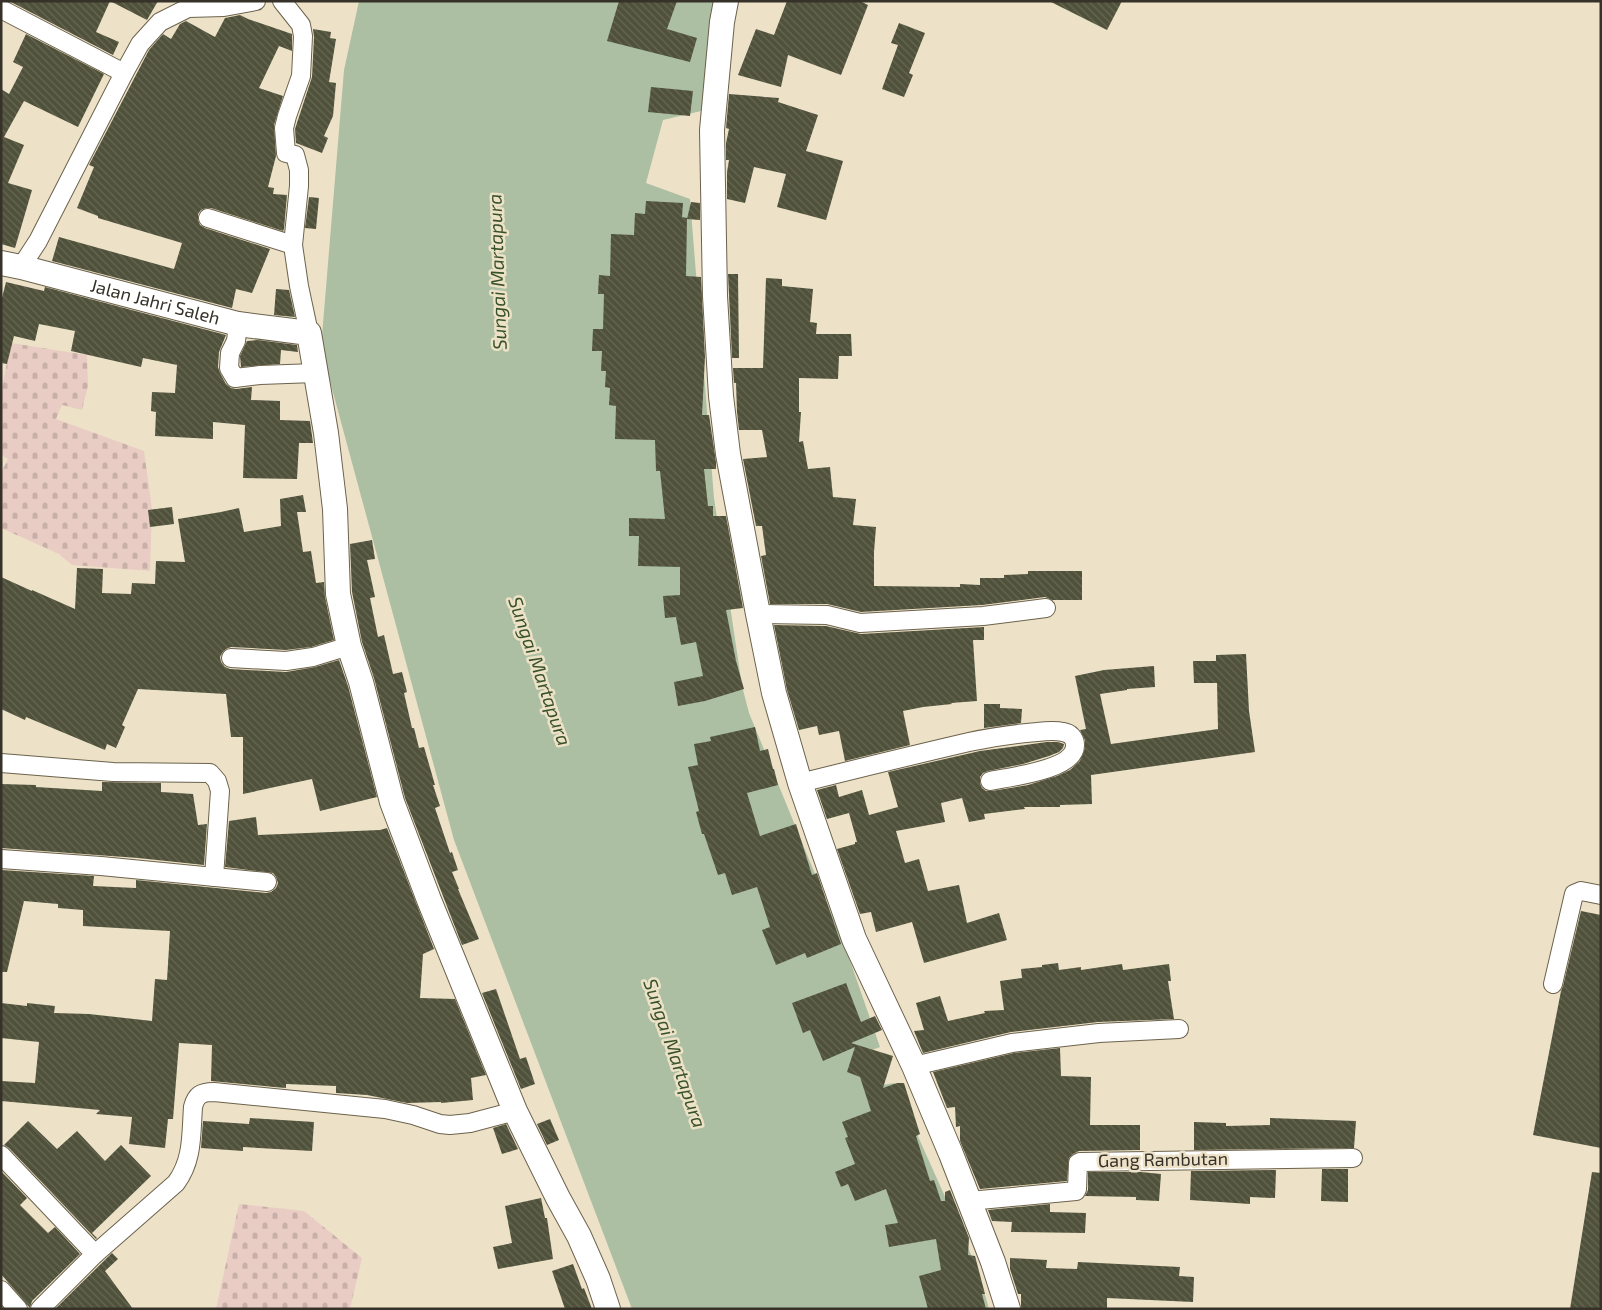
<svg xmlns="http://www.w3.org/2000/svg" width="1602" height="1310" font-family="'Exo 2',sans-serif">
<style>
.cemetery{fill:url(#cemetery-stones)}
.water{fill:#acbfa3}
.building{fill:url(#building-back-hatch)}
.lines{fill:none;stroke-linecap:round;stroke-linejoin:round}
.street-casing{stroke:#6c624c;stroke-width:20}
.secondary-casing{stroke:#6c624c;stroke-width:26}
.street{stroke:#fff;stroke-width:18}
.secondary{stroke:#fff;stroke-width:24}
.labels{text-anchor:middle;stroke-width:5;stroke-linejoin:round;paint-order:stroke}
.street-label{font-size:18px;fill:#373229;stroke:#ede2c8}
.water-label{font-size:19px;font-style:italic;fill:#375228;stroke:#ede2c8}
</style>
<defs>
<pattern id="cemetery-stones" width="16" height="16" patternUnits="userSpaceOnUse" patternTransform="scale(1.25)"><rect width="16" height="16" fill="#e9ccc4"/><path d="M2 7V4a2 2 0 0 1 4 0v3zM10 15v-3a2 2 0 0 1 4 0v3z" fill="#c8b0a8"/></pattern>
<pattern id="building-back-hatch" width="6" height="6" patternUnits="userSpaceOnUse" patternTransform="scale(1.25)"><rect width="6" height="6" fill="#4f513a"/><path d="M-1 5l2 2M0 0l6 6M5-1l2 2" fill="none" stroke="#666855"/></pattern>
</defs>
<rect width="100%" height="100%" fill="#ede2c8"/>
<g class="cemetery">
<polygon points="11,343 87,355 88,386 82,410 62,405 56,419 144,451 152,509 150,571 72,565 59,554 1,528 1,473 8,459 1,455 1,392"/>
<polygon points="239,1204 304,1211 362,1258 350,1309 216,1309"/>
</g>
<polygon class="water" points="359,1 716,1 701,111 663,120 646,183 690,199 714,498 742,686 749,713 847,952 880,1047 854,1057 865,1088 894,1083 978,1270 989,1309 632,1309 454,840 321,348 344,70"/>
<g class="building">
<polygon points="9,1 110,1 96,32 119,42 113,55"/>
<polygon points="110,1 158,1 147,20"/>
<polygon points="619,1 677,1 667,29 697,38 690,62 607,41"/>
<polygon points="787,1 860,1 868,5 841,75 788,55 781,87 738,75 756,29 774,35"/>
<polygon points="1049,1 1122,1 1107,30"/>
<polygon points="240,15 248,19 292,34 292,51 279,46 259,88 283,96 274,125 276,156 268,187 274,188 273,194 287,195 284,229 283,231 211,208 206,208 201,210 198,214 198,220 200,225 205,228 270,249 252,293 236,289 232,308 52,261 59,237 174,269 182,243 98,218 98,216 77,208 94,167 89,165 149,50 163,34 171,39 180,24 186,21 215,37 225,18"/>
<polygon points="899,23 925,33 909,73 913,75 904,97 882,89 898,45 891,43"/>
<polygon points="313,29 331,32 330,38 336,39 329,82 336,83 333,116 324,136 328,138 322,153 296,143 295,129 312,77 314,37"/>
<polygon points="26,34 104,74 78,127 24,101 4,137 24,145 8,183 32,190 15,248 1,244 1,89 9,94 23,67 13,62"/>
<polygon points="651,87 693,91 690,116 648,112"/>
<polygon points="729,94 779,98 778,102 818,115 806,151 843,161 826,220 777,207 786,174 754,167 745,203 727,199 727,172 729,160 726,160 726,143 729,129 726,128"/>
<polygon points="309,197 319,198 316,229 305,228"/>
<polygon points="646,201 683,203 682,217 687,218 686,276 701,277 705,357 702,415 709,415 716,462 716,469 704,469 708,506 713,506 713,516 726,516 743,608 726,610 736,661 744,689 705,701 678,706 674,682 703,676 696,642 681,645 676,617 665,618 663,596 680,595 680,567 638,566 639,536 629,536 629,518 665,519 660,471 656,471 655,440 615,439 616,406 609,405 610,388 605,387 606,371 601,371 602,351 592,351 593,329 603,329 604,294 598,294 599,275 610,276 611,234 634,235 635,213 645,214"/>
<polygon points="691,202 700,203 700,220 687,219"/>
<polygon points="728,274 738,274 739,358 732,358"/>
<polygon points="766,278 782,279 782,286 813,289 810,322 817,323 816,334 851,334 852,356 839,356 838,379 799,378 799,412 801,412 799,442 803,441 808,469 830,467 833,497 856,499 853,525 876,527 874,552 874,586 960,587 960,584 980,585 980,578 1004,578 1004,575 1028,574 1028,571 1082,571 1082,600 1052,600 1045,597 982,605 861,612 827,604 770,604 761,556 766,555 762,526 756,526 743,459 767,457 762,430 739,430 737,412 736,383 734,383 733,368 763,368"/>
<polygon points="6,282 44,291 45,287 226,335 219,352 218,367 220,373 226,384 231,388 236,389 252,387 251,400 280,401 280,420 310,421 313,443 299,443 297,479 243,478 245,425 213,422 213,439 155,436 156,412 151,411 152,392 175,393 177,365 143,358 141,367 71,351 75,331 39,324 35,341 14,336 7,364 1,363 1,302"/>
<polygon points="276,289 289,290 295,317 274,315"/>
<polygon points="258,340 297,345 298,352 281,350 280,364 241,367 240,356 247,341"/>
<polygon points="303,495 306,512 297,512 303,552 311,551 316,583 324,582 325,597 334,640 311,647 286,650 231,647 226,649 222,653 220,657 221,662 225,667 230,669 286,672 315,667 339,660 348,686 377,797 320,811 312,779 243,794 243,737 231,737 226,694 138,689 122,725 125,727 116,748 107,744 105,750 26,717 25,720 1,709 1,577 32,591 32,590 75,609 77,568 103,569 102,593 131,594 132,583 155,584 156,561 185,562 178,519 221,512 239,508 244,532 281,526 280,499"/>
<polygon points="172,507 174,524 150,527 148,510"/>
<polygon points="372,540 375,559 367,560 375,597 370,598 378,637 384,635 393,674 402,672 407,692 404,693 412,728 414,728 419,748 424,747 435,785 433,785 440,806 435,808 450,853 452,852 458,870 452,872 459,889 458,889 479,939 462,945 405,798 374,678 362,642 352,592 350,544"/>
<polygon points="774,625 826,626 861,634 984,627 984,640 973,640 977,701 951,703 952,704 923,707 903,711 910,745 845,761 839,731 819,735 817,726 799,730 787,690"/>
<polygon points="1246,654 1249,711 1255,752 1091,775 1092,804 1060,805 1060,807 1024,807 1025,809 984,814 985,819 969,822 962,798 941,803 945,822 896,831 905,863 919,859 928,891 959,885 967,923 999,913 1007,940 924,963 912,922 876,932 871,912 860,914 837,849 855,844 855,842 857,842 849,813 827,819 817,790 836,785 839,797 862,790 869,815 898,807 888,772 980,751 1047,742 1058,742 1064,744 1063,748 1059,752 1049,756 1023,764 988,771 983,773 980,777 980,783 982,788 986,791 992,791 1028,785 1057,776 1070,770 1080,761 1085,748 1085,740 1080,730 1086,729 1075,676 1104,670 1154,666 1155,687 1127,689 1127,690 1100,694 1111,744 1218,729 1217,683 1194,683 1193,661 1216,661 1216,655"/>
<polygon points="984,704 1000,704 1000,708 1022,709 1021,723 984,728"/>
<polygon points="755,727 760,751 768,749 773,769 774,769 778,785 747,793 760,836 796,824 812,875 817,873 841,944 807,958 805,953 776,965 762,930 770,927 757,887 732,895 725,873 718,875 704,834 702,834 696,812 699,811 688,767 698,765 694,744 711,741 710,737"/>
<polygon points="102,782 161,783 161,792 193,794 198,825 207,824 204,865 138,858 1,848 1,784 36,785 36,787 102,791"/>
<polygon points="256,817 258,835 380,830 387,828 434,949 423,954 420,998 455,999 486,1075 471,1078 473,1100 441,1103 441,1102 407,1103 367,1095 336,1093 336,1086 286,1084 286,1088 274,1087 211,1081 212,1045 179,1043 173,1119 168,1119 165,1148 129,1144 132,1117 96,1114 100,1110 1,1101 1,1081 35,1083 39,1042 1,1038 1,1003 27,1006 27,1003 55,1006 54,1013 89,1014 152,1021 155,979 167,980 170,931 83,926 83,910 58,908 58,904 24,901 7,972 1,972 1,870 94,876 93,886 136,888 136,880 266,893 271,892 276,888 278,883 276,877 273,873 225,867 229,821"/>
<polygon points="1581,911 1601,915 1601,1148 1533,1135 1561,991 1563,986"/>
<polygon points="1058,963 1059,970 1081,967 1081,970 1122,964 1123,970 1169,964 1171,981 1168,981 1174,1019 1098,1022 1011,1032 923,1053 914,1031 924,1030 916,1003 940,996 948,1021 985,1013 984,1011 1004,1010 1000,981 1022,978 1021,969 1042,967 1042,965"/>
<polygon points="846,983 861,1022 875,1016 882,1030 851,1043 893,1056 883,1088 897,1083 904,1083 920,1134 916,1136 930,1181 934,1180 941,1201 945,1201 945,1192 950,1190 969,1238 968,1255 975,1256 985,1294 982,1294 986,1309 928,1309 919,1276 941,1270 936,1239 889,1247 885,1225 898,1223 886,1189 855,1201 848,1184 841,1187 835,1172 855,1164 845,1138 848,1137 842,1122 871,1111 860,1077 847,1072 855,1047 823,1061 810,1030 803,1033 792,1003"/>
<polygon points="496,989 520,1059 526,1057 535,1084 521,1089 482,993"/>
<polygon points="1060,1048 1061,1076 1091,1077 1090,1125 1140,1125 1140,1150 1079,1151 1073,1154 1069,1158 1067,1181 980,1189 960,1141 960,1126 956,1127 955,1107 947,1108 933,1072 1014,1053"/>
<polygon points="250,1118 314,1122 312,1151 243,1147 243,1151 201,1148 203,1121 249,1124"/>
<polygon points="1270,1118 1356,1121 1354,1148 1194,1150 1194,1122 1226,1123 1226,1126 1270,1125"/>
<polygon points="550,1119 559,1140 547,1145 537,1124"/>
<polygon points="28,1121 57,1149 77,1131 105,1161 121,1145 151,1176 92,1233 97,1238 96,1239 9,1148 4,1145"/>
<polygon points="506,1124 518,1149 502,1154 493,1128"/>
<polygon points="1322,1169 1348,1169 1348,1202 1321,1201"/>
<polygon points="1276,1170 1275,1198 1250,1197 1250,1204 1190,1200 1191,1171"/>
<polygon points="1,1171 27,1198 20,1205 48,1233 55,1227 80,1254 32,1301 30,1308 1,1274"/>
<polygon points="1088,1172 1141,1172 1161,1174 1159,1201 1136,1200 1136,1197 1085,1196 1088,1190"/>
<polygon points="1592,1172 1601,1173 1601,1309 1570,1309"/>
<polygon points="541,1198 545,1218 547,1218 553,1259 498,1269 493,1247 512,1243 505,1206"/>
<polygon points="1050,1204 1050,1212 1086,1213 1085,1233 1011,1232 1012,1222 992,1221 988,1210"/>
<polygon points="112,1253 118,1259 105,1271 133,1309 55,1309"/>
<polygon points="1010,1258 1047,1260 1046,1268 1077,1269 1078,1262 1180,1267 1179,1276 1194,1277 1193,1302 1107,1298 1107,1309 1021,1309 1021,1294 1018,1294 1010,1269"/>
<polygon points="573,1264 582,1289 584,1288 592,1309 565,1309 552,1271"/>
</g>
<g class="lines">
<g class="street-casing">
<g id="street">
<polyline points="282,1 301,25 303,36 301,76 287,116 284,128 286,153 295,155 299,170 299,186 293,245 299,286 309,333"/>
<polyline points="1,9 124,73"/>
<polyline points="208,218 293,245"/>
<polyline points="21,267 38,241 124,73 140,44 160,22 188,8 224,7 256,1"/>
<polyline points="238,324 236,341 230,353 229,368 235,378 260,375 315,373"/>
<polyline points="758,614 827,615 860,623 983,616 1046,608"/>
<polyline points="231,658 286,661 313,657 349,646"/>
<polyline points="1,763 113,772 210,773 217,781 220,791 214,877"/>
<path d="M800,783c56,-14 113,-28 169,-41 23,-5 45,-8 68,-10 8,-1 18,-2 26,0 7,1 12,6 12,13 1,25 -66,32 -85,36"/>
<polyline points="1,859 101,866 267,882"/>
<polyline points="1553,984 1574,894 1581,891 1601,895"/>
<polyline points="914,1066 1012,1043 1099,1033 1179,1029"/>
<polyline points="1,1155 95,1254"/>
<polyline points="969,1201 1076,1191 1077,1189 1078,1163 1080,1162 1353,1158"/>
<polyline points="1,1290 18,1309"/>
<path d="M40,1309l55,-55 81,-71c17,-23 15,-48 17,-76 3,-12 8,-15 21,-15l171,17 28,6 27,9 10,1 20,-2 45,-12"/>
</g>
</g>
<g class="secondary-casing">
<g id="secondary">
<polyline points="726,1 722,22 712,130 715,296 721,396 728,454 758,614 774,693 800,783 854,939 914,1066 951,1154 993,1262 1008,1309"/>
<path id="s1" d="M1,263l20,4 217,57 71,9 17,100 9,76 3,85 11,52 12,36 31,120 37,98 86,211 43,87 21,38 19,43 10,30"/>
</g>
</g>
<use href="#street" class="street"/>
<use href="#secondary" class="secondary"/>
</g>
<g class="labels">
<g class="street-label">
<text dy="6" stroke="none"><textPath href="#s1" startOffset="159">Jalan Jahri Saleh</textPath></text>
<text transform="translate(1163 1160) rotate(-1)" y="6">Gang Rambutan</text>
</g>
<g class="water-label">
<text transform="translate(497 272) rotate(-92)" y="7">Sungai Martapura</text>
<text transform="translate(540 671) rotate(71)" y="7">Sungai Martapura</text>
<text transform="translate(675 1053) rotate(71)" y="7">Sungai Martapura</text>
</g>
</g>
<rect width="1602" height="1310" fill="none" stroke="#373229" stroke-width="5"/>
</svg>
